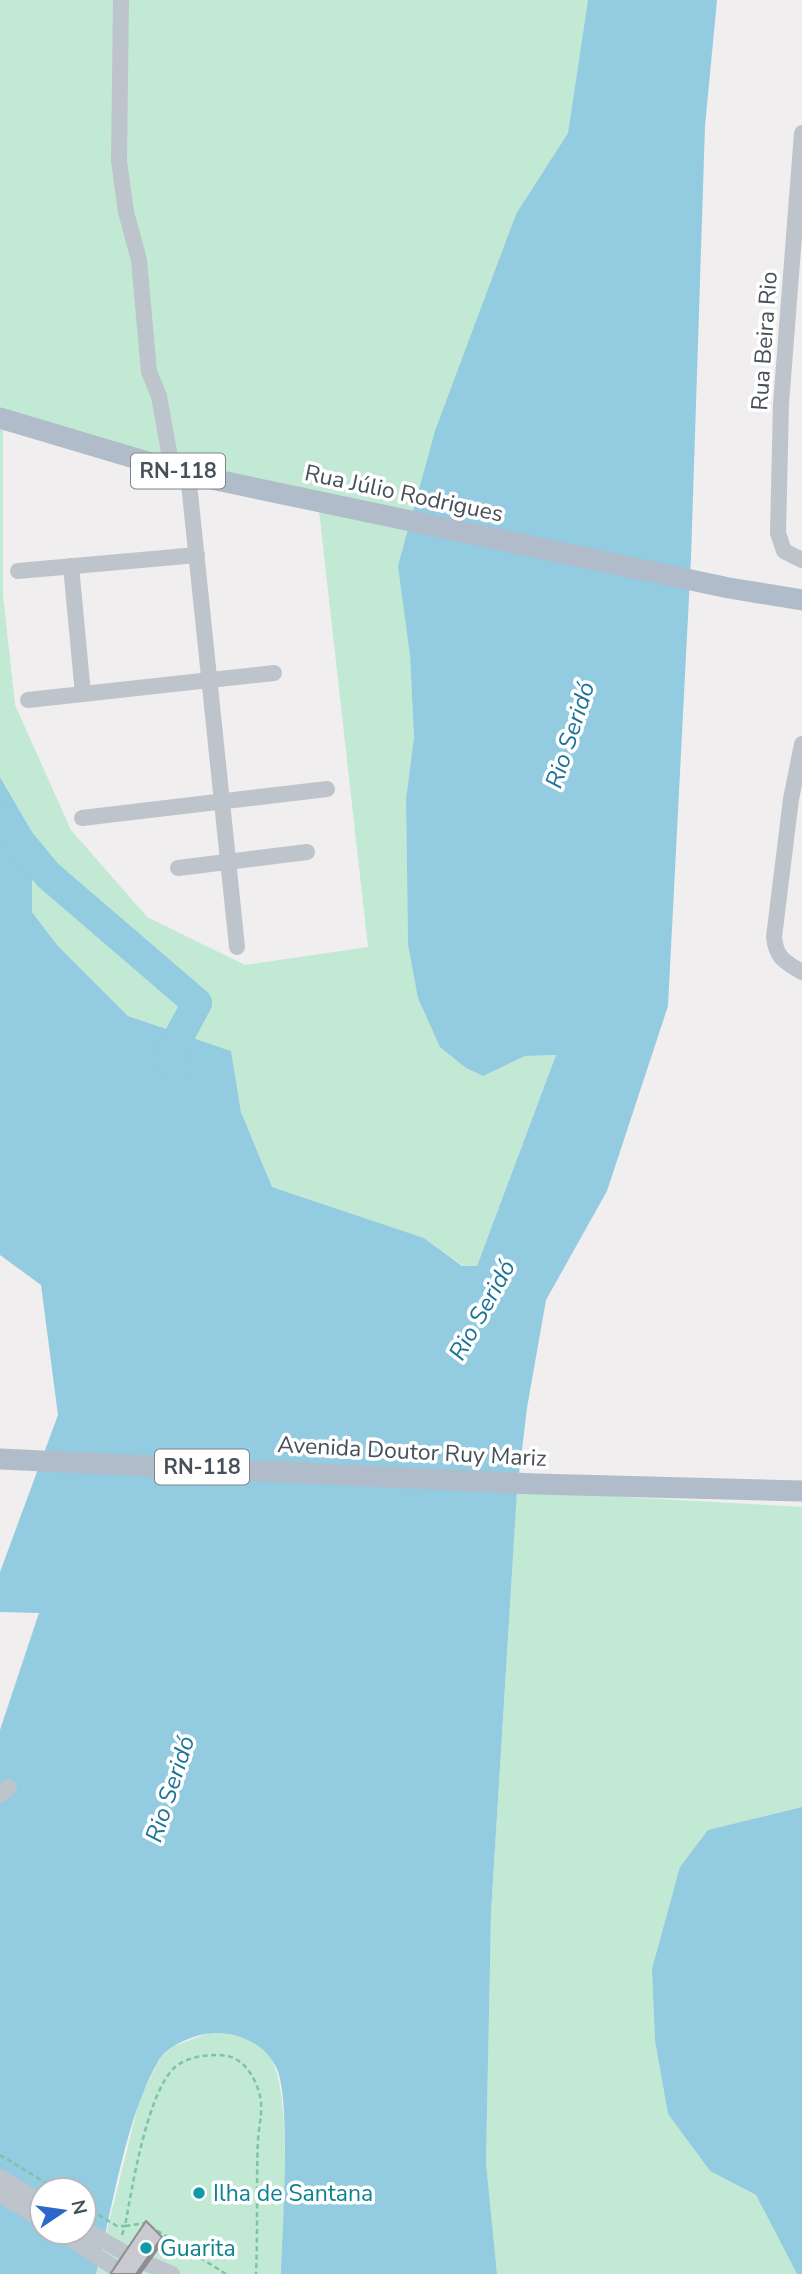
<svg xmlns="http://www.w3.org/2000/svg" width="802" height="2274" font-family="'Nunito Sans',sans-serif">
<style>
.green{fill:#c1e9d4;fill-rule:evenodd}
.water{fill:#93cbe1;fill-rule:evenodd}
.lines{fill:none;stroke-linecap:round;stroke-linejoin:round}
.river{stroke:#93cbe1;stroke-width:30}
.path{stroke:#7dc3a6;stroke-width:2.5;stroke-dasharray:5 3.5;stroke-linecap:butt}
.minor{stroke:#bec4cb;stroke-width:16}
.major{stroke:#b1bcca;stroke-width:21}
.shaded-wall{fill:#8d8d92}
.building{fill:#c9cad0;stroke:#8d8d92;stroke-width:2}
.culture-dot{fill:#0f9aa8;stroke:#fff;stroke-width:2.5}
.labels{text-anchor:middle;stroke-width:7;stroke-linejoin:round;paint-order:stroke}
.shield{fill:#fff;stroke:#7f848b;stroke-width:2}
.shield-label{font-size:21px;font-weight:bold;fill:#485059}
.street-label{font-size:23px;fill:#485059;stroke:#fff}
.culture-label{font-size:23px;fill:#0d838f;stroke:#fff;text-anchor:start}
.water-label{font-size:24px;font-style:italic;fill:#1c7598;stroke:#fff}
</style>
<rect width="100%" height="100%" fill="#f0eeee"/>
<g class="green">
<path d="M0,0h588l-20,133 -52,81 -38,103 -68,338 4,82 -8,62 2,145 58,124 17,8 42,-20 31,-1 -79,211h-14l-39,-28 -152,-51 -31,-75 -10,-61 -103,-35 -71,-71 -25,-33v-80l-32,-55zM3,430l316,80 49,437 -123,18 -98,-48 -76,-87 -56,-125 -12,-110z"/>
<polygon points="517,1491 802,1507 802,1807 708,1830 652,1969 655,2041 668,2114 710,2171 756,2195 797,2274 497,2274 486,2163 491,1913"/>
<path d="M209,2033c17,0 42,3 55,16 32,27 18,181 17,225h-185l44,-176 21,-41 13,-11z"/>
</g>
<g class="water">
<path d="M588,0h129l-12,126 -14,432 -23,448 -61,185 -61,109 -19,108 -10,83 -26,422 -5,250 11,111h-216c1,-41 11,-177 -5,-207 -11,-23 -36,-34 -61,-34 -18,0 -47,12 -56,27 -33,55 -47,150 -63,214h-96v-544l39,-117 -39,-1v-40l58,-157 -17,-130 -41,-30v-478l32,55v80l25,33 71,71 103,35 10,61 31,75 152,51 38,28h15l79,-211 -31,1 -42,20 -17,-8 -26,-21 -22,-49 -10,-54 -2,-145 8,-62 -4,-82 -12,-89 37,-135 81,-217 52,-81zM42,2190h42v42h-42z"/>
<polygon points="802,1807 802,2274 797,2274 756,2195 710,2171 668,2114 655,2041 652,1969 680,1867 708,1830"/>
</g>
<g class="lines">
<polyline class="river" points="0,817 48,875 197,1003 168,1057 175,1068"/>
<g class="path">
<polyline points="0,2155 58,2190"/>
<polyline points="84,2206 117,2226 125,2226 122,2235"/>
<path d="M226,2274l-81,-51 -20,3c7,-38 22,-132 49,-158 12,-11 30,-13 45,-13 22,0 34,18 40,37 5,17 0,31 -1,48 -2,44 0,89 -2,134"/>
</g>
<g class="minor">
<polyline points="121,0 119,161 126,212 139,260 149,372 159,396 172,469"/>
<polyline points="802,133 781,404 778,533 784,551 802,560"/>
<polyline points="188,474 237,947"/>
<polyline points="71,566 83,694"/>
<polyline points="18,571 197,555"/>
<polyline points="28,700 274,673"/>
<path d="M802,744l-11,55 -17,138c2,21 11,25 28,35"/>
<polyline points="82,818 327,789"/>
<polyline points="178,868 307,852"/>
<polyline points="0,1795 9,1787"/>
<polyline points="0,2177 42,2203"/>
<polyline points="0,2194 42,2220"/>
<polyline points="84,2229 128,2255"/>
<polyline points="60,2232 118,2270"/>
<polyline points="148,2264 172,2274"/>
</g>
<g class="major">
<polyline points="0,418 188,474 729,588 802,600"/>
<polyline points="0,1459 536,1484 802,1491"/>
</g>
</g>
<polygon class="shaded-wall" points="162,2237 164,2242 141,2274 136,2274"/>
<polygon class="building" points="146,2221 162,2237 136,2274 112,2274 111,2273"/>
<g class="culture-dot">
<circle cx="199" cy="2193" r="7"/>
<circle cx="146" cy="2248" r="7"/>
</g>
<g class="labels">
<g class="shield">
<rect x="131" y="453.5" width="94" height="35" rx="5"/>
<rect x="155" y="1449.5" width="94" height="35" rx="5"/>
</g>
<g class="shield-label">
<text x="178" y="478">RN-118</text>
<text x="202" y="1474">RN-118</text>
</g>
<g class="street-label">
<text transform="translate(764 341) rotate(-86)" y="8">Rua Beira Rio</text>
<text transform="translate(404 493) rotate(12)" y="8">Rua Júlio Rodrigues</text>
<text transform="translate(412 1451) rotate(3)" y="8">Avenida Doutor Ruy Mariz</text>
</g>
<g class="culture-label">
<text x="213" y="2201">Ilha de Santana</text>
<text x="160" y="2256">Guarita</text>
</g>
<g class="water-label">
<text transform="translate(570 735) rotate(-72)" y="8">Rio Seridó</text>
<text transform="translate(482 1310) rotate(-61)" y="8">Rio Seridó</text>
<text transform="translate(170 1789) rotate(-72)" y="8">Rio Seridó</text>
</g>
</g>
<g transform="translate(63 2211) rotate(77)"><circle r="33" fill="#ffffff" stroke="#b6b9bd" stroke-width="2"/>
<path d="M0-5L12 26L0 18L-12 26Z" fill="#2e67cb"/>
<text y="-10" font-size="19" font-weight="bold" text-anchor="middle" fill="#485059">N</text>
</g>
</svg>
